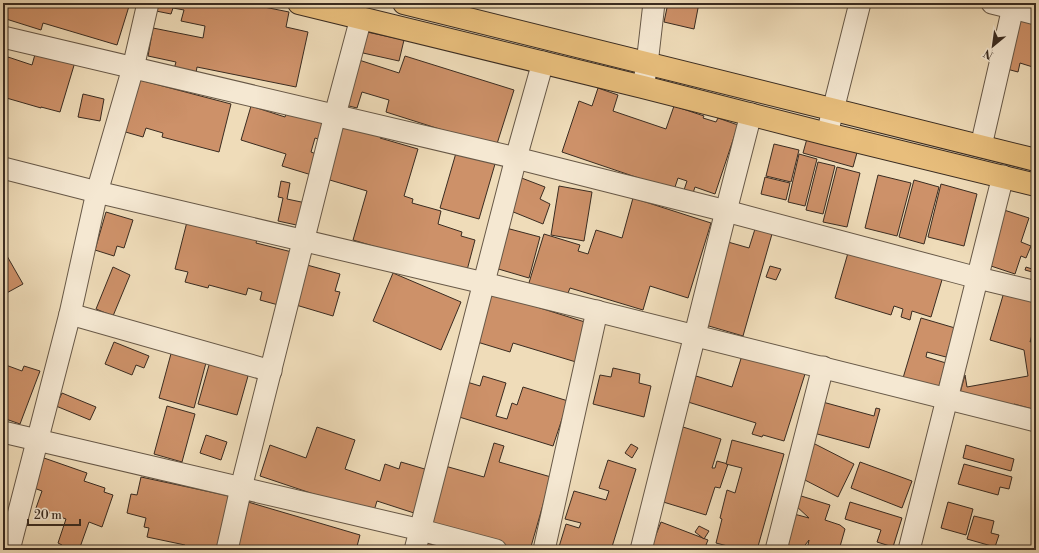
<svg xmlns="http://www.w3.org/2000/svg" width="1039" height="553" font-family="'Libre Bodoni',serif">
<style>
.building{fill:#cd9169;stroke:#3a2c21}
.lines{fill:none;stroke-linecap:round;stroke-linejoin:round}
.minor-casing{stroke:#675847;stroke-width:23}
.primary-casing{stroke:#3a2c21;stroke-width:24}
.minor{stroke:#f5e8d2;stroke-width:21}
.primary{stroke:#e8be7c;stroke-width:22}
</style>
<rect width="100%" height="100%" fill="#efdcb9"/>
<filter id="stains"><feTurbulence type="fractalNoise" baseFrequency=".005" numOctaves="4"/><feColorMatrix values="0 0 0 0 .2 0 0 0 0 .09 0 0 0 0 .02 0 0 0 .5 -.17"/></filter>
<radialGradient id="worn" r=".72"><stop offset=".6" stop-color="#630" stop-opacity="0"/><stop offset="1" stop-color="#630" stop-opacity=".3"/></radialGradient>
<g class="building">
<polygon points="7,3 130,3 117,45 43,23 41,30 3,18"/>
<polygon points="158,3 226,3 238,5 238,3 244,3 289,12 286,27 308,32 296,87 197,67 196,73 174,69 176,62 148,56 153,28 203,38 205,26 181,21 184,10 173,8 171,14 156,11"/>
<polygon points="668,3 699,3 694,29 664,22"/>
<polygon points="1016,18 1036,23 1036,68 1020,63 1018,72 1003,68"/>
<polygon points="367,32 404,40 399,61 363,53"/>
<polygon points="36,51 75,62 60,112 41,107 41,108 3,97 3,63 6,64 8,57 32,65"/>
<polygon points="405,56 514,90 496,147 386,112 389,100 362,92 357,108 345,105 359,60 399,73"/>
<polygon points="136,79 231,104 219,152 162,137 163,133 146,128 143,137 122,131"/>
<polygon points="598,88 618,95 613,111 666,129 674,106 704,116 703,118 716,122 718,118 738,125 715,194 695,187 692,196 683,193 687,181 678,178 674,190 562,152 579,101 592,106"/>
<polygon points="83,94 104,99 100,121 78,117"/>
<polygon points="251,106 285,117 287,111 329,125 324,141 315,138 311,152 321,156 315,176 282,166 286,154 241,140"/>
<polygon points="339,124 381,136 380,138 418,149 404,196 413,199 412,203 441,211 438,224 462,232 461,236 475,240 466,274 353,240 367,191 323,178"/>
<polygon points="808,135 858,149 853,167 803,153"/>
<polygon points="774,144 799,150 791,182 766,176"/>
<polygon points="456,153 495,164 479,219 440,208"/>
<polygon points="799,154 817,159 805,206 788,202"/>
<polygon points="818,162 835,166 823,214 806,210"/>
<polygon points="837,167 860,173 847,227 823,222"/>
<polygon points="878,175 911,183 897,236 865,228"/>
<polygon points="519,177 545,187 540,199 550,204 543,224 506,209"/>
<polygon points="765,177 790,183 786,200 761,194"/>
<polygon points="914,180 939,187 924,244 899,237"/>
<polygon points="281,181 290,183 287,199 306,203 301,226 278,221 283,198 278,197"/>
<polygon points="941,184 977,194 964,246 928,237"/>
<polygon points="559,186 592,192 584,241 551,235"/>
<polygon points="633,198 711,223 688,298 650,286 643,310 570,288 566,298 528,286 544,234 580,245 578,251 588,254 596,230 622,238"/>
<polygon points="190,210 260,228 256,243 296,253 282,306 260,300 262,292 248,288 246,295 209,285 208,288 185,282 188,272 175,269"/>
<polygon points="1004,210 1029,218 1021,242 1031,246 1026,258 1021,256 1015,274 988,265"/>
<polygon points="106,212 133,220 124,248 117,246 114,256 95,250"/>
<polygon points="506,228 540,237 529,278 495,268"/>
<polygon points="755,229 772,234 743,336 702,324 728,242 749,248"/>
<polygon points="850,246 944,273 931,317 912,311 910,320 901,317 903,309 894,306 891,315 835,298"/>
<polygon points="3,249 23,284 3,295"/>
<polygon points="307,265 340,274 335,291 340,292 333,316 296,305"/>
<polygon points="1036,265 1036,273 1025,270 1026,267 1035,270"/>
<polygon points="770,266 781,269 776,280 766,277"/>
<polygon points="113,267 130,275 113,316 96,309"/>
<polygon points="393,273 461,302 441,350 373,321"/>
<polygon points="489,292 588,323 576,362 513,343 510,352 474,341"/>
<polygon points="1004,292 1036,301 1036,321 1030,342 1036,340 1036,410 1014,404 1012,409 960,393 965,375 967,387 1028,376 1024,350 990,340"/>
<polygon points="921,318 955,328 946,357 927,352 926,357 946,363 938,389 903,378"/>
<polygon points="114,342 149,356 144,368 136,365 132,375 105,364"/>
<polygon points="745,346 805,374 784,441 763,435 762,437 752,434 756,423 688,402 696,376 732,387"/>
<polygon points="172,350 207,359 194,408 159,398"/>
<polygon points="211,358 250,369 237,415 198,404"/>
<polygon points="3,364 22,371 24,366 40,371 20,424 3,418"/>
<polygon points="613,368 640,374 639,383 651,386 644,417 593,404 600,375 611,377"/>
<polygon points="483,376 506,383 496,416 507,419 512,403 517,405 523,387 568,401 553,446 456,416 467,382 480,386"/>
<polygon points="62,393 96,407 90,420 56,406"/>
<polygon points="819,401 874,416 876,408 880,409 869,448 810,432"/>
<polygon points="167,406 195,414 182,462 154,454"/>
<polygon points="317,427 355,440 345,469 380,481 385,464 399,469 401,462 428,470 414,513 377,501 373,514 260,476 270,445 306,458"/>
<polygon points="683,427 721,439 712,468 715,468 717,461 728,464 720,488 715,487 706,515 660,501"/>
<polygon points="206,435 227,442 221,460 200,453"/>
<polygon points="732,440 784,454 757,550 743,550 716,543 722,519 720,518 727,490 735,493 742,468 726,464"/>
<polygon points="811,442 854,464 838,497 801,478"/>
<polygon points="494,443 504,446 499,462 551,477 530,550 505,550 427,527 445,466 484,477"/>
<polygon points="631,444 638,448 632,458 625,453"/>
<polygon points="966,445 1014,459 1011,471 963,458"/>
<polygon points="44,458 87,473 84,481 105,488 104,492 113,495 102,527 89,522 79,550 60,550 62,545 58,543 66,519 36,508 42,491 34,488"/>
<polygon points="608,460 636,469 611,550 558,550 566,524 579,528 581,523 565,519 574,491 606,500 609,491 599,488"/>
<polygon points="860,462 912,481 902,508 851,488"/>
<polygon points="964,464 1012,477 1009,489 1000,487 998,495 958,484"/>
<polygon points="141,477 234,497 223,550 184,550 185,545 147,537 149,528 144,527 146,518 127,513 131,494 137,495"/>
<polygon points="798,495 830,505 825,520 840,525 845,529 839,550 807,550 809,540 802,549 785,544 794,514 809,518 795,505"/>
<polygon points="248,502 360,535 356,550 234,550"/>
<polygon points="850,502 902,518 893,547 877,542 881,530 845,519"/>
<polygon points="948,502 973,509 966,535 941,528"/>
<polygon points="974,516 994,521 991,533 999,535 995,547 967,539"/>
<polygon points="661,522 708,540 704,550 650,550"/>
<polygon points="699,526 709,531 704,539 695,532"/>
<polygon points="424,542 449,550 421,550"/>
</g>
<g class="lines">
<g class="minor-casing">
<g id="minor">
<polyline points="992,3 1036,14"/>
<polyline points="3,37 516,158 726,211 978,278 1036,292"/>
<polyline points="643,87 647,64 654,3"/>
<polyline points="827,134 860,3"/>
<polyline points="981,146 1014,3"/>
<polyline points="3,168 97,192 484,283 1036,421"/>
<polyline points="70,314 271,371"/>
<polyline points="3,432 421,530 496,550"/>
<polyline points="9,550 70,314 97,192 133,68 148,3"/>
<polyline points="227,550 241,488 335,115 361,18"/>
<polyline points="415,550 516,158 543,62"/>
<polyline points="544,550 597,311"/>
<polyline points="641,550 726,211 751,114"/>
<polyline points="776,550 823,367"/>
<polyline points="909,550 1003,176"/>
</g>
</g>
<g class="primary-casing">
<g id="primary">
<polyline points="299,3 643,87 827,134 1036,185"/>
<path d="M404,3c211,53 422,104 632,157"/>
</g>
</g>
<use href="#minor" class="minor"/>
<use href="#primary" class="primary"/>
</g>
<rect width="1039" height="553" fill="none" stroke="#efdcb9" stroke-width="16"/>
<rect x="4" y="4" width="1031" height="545" fill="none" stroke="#3a2c21" stroke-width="2"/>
<rect x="8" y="8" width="1023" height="537" fill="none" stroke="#3a2c21"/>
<g transform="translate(993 46) rotate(209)" stroke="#f5e8d2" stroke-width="3" paint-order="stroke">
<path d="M0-3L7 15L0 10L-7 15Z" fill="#3a2c21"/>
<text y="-6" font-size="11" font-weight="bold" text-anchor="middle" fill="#3a2c21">N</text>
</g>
<path d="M28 519v6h52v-6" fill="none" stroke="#3a2c21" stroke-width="2"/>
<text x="34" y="519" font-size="12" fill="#3a2c21" stroke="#f5e8d2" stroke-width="3" paint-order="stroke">20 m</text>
<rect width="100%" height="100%" filter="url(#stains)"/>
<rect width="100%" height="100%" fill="url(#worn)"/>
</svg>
